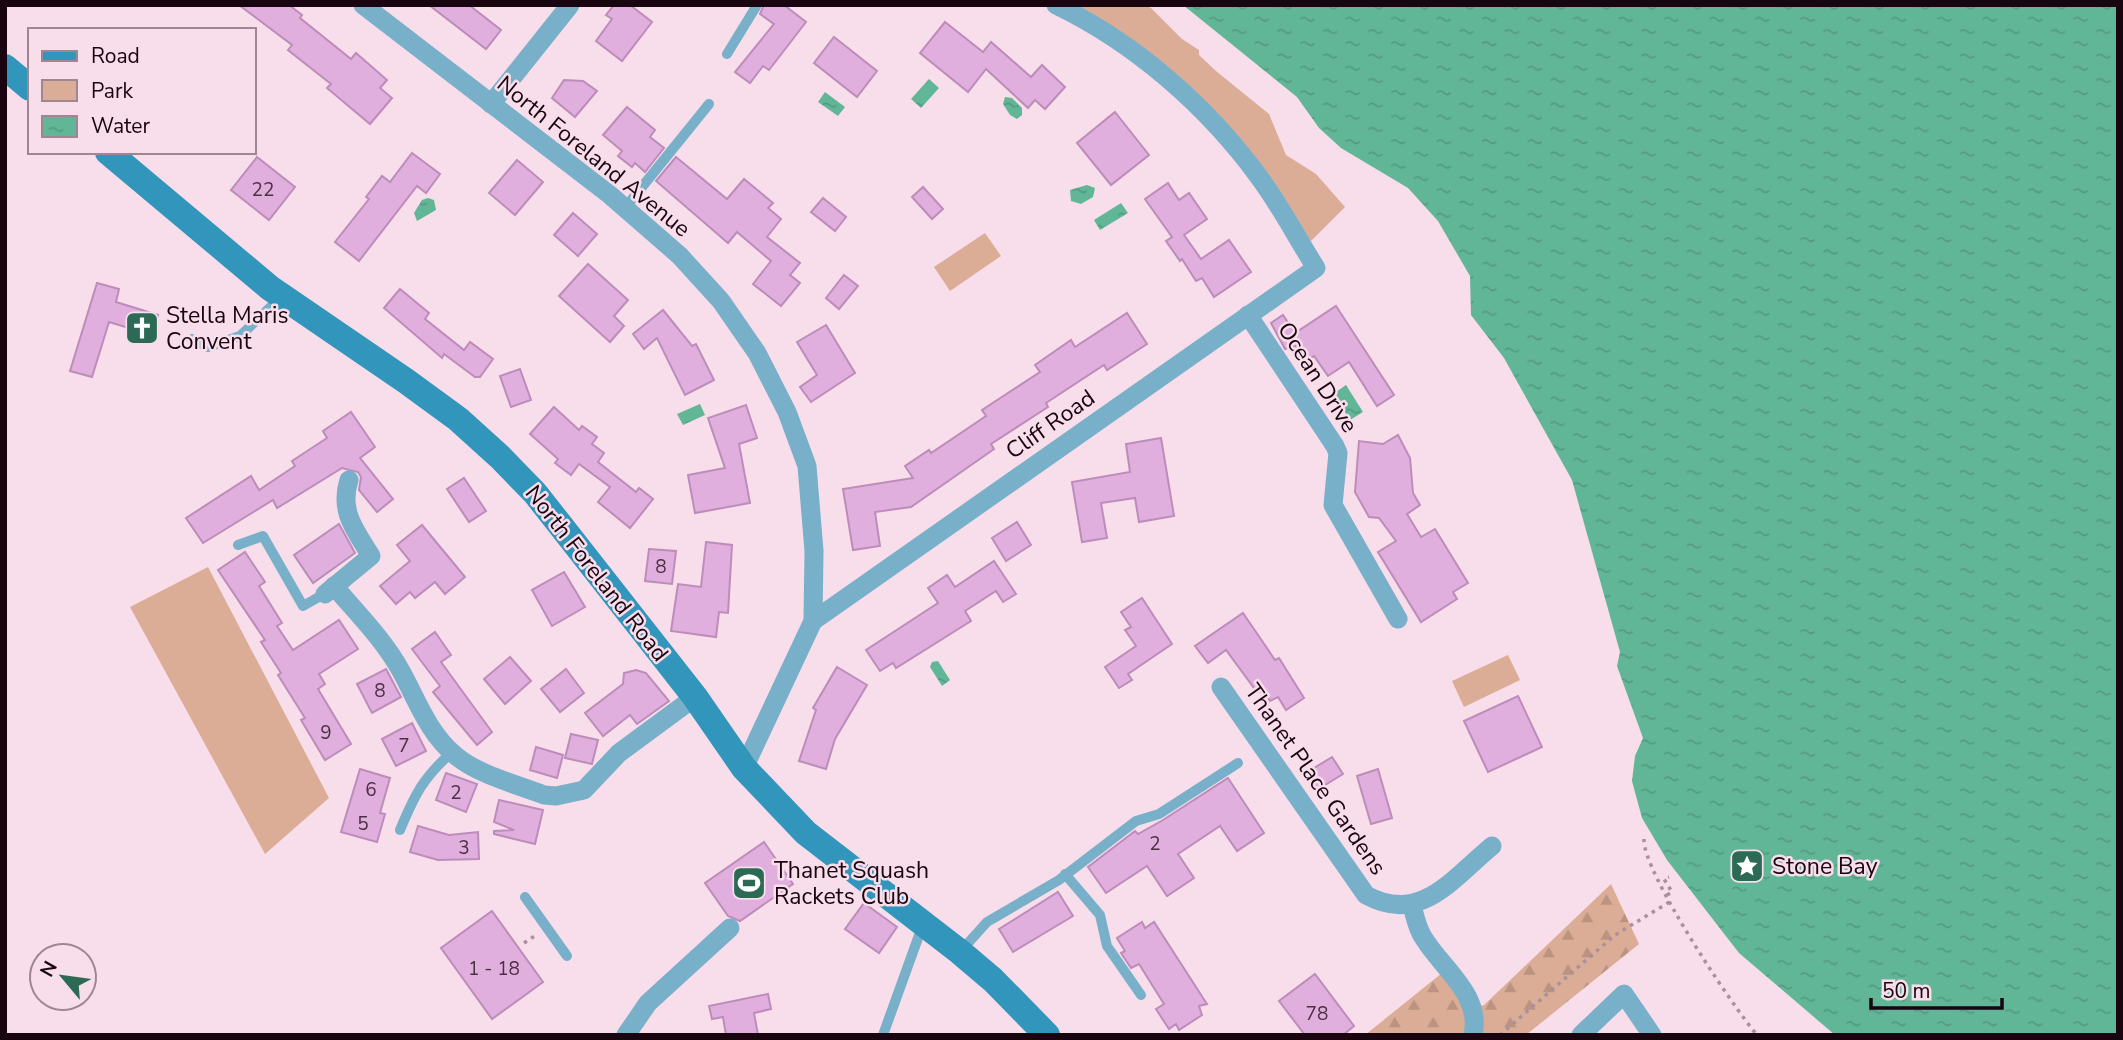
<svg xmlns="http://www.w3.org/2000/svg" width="2123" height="1040" font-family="'Nunito Sans',sans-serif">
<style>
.green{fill:#dbad96}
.forest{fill:url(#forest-firs)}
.water{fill:url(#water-ripples)}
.building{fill:#e1afde;stroke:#bc8cba;stroke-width:2}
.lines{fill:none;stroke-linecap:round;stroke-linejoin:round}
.path{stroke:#a9909c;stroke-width:3.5;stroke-dasharray:3.5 5;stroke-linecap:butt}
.lane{stroke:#78b0ca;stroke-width:10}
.street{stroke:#78b0ca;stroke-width:19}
.secondary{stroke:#3295bb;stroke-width:26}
.labels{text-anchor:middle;stroke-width:5;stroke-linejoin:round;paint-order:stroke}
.number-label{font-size:19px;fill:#4b3043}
.street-label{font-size:23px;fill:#19050f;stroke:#f8ddea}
.poi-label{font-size:23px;fill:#19050f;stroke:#f8ddea;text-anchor:start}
</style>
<defs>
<pattern id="forest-firs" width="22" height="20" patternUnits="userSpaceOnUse" patternTransform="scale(1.75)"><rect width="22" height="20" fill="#dbad96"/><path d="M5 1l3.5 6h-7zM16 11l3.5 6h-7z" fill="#bb9380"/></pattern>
<pattern id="water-ripples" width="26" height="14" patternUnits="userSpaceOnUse" patternTransform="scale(1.75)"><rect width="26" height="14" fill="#61b697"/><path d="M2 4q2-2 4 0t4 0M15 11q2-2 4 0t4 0" fill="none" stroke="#549b81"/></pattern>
</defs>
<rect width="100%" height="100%" fill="#f8ddea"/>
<g class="green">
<polygon points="1073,5 1145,5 1151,8 1182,39 1199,50 1199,55 1216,71 1269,114 1286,155 1316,174 1345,207 1311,241 1301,233 1256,161"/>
<polygon points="985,233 1001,256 950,291 934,267"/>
<polygon points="208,567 329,798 265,854 130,607"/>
<polygon points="1508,655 1520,680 1464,707 1452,681"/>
</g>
<polygon class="forest" points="1611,884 1639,944 1526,1035 1365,1035 1447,969 1469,1008 1484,1005"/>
<g class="water">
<polygon points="1183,5 2118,5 2118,1035 1835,1035 1739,953 1667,860 1642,818 1632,781 1635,756 1643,738 1617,666 1620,652 1572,480 1504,358 1471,315 1470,276 1438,221 1408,188 1341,148 1319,128 1297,97"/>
<polygon points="929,79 939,88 921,108 911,99"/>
<polygon points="825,92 845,107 838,116 818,102"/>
<polygon points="1005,97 1012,98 1022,108 1022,115 1017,119 1010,115 1003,104"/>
<polygon points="1087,185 1095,188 1093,197 1081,204 1071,201 1070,190"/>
<polygon points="428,198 434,200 436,210 417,221 414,213 422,200"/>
<polygon points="1121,203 1128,213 1100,230 1094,220"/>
<polygon points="1346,385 1363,412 1350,420 1333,394"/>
<polygon points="700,404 705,415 683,425 677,414"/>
<polygon points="938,661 950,680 942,686 930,667 932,662"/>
</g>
<g class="building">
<polygon points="239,5 289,5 302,15 300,18 351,59 356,53 387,80 380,88 392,98 370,124 327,88 331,84 288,50 292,45"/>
<polygon points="429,5 469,5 501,30 486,49"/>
<polygon points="614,5 630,5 652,22 622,61 596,41 612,19 606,15"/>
<polygon points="764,5 784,5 806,22 769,70 763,66 750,83 735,72 774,24 760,14"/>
<polygon points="945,22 983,52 991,42 1031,77 1042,65 1065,87 1045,109 1035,100 1028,108 986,69 968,92 920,53"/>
<polygon points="834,37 877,71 857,97 814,63"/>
<polygon points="564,80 583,81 597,91 575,117 552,98"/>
<polygon points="627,107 655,130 650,137 664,148 645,172 635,163 632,167 618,156 622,151 603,135"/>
<polygon points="1115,112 1149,155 1111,185 1077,143"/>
<polygon points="412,153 440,174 426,193 417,186 359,261 335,242 369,199 366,197 382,176 390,182"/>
<polygon points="257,157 295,187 269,220 231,190"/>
<polygon points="676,157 727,199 744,179 773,203 768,208 781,219 767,237 800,263 790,275 800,283 781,306 753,284 771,261 737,232 728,243 656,181"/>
<polygon points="517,160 543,182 515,215 489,193"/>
<polygon points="1168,183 1179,200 1189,193 1207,219 1184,235 1201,259 1229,240 1251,272 1214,297 1202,278 1196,281 1182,259 1180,261 1166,241 1172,237 1145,199"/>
<polygon points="923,187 943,209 932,219 912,197"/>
<polygon points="823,198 846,217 835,231 811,212"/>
<polygon points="573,213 597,234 578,256 554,235"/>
<polygon points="588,264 628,300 614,316 624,326 610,342 559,296"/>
<polygon points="844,275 858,286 839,309 826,298"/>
<polygon points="97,283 119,289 116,302 158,315 152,335 109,322 92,377 70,371"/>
<polygon points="400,289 429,313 425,319 464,350 470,342 493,359 480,377 475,377 444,354 442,358 384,308"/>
<polygon points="1336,306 1394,395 1377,406 1349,362 1328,376 1314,356 1306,362 1296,346 1285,349 1271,323 1283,315 1295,333"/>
<polygon points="663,310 692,346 696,344 714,380 685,395 657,338 644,349 633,334"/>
<polygon points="1127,313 1147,344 1107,370 1104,365 1046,403 1048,407 991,444 994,449 911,507 875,512 880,546 853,550 843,489 913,478 905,466 929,450 931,453 986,416 982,410 1040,372 1035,365 1071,340 1075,347"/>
<polygon points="826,325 855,373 811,402 800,387 817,375 797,342"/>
<polygon points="520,369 531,400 511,407 500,376"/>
<polygon points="746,405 757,438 739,444 750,503 695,513 688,475 725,468 708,418"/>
<polygon points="554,407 579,430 582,426 597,437 592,444 604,453 598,462 636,492 639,488 653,499 630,528 598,502 610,487 579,464 571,475 555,463 558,459 530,434"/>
<polygon points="351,412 375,447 360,458 393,499 377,512 359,490 361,477 358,472 342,468 277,508 273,500 203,543 186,518 251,476 259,490 295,466 292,461 327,438 323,431"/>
<polygon points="1398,435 1410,458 1413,493 1420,505 1407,514 1421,537 1435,529 1468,583 1453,592 1457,599 1421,622 1378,552 1396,541 1379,518 1369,517 1355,492 1359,441 1383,444"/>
<polygon points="1161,438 1174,516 1139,522 1135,498 1101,503 1107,538 1082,542 1072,482 1130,472 1126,444"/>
<polygon points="464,478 486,511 469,522 447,489"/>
<polygon points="1017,522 1031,545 1006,561 992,538"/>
<polygon points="339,524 355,553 313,583 294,555"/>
<polygon points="422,525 465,577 445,594 435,582 415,598 410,592 396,604 380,586 410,561 397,545"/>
<polygon points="706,542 732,545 728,613 719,612 716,637 671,631 678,584 701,587"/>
<polygon points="649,549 676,551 672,584 645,581"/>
<polygon points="245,552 265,582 259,586 282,623 277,626 293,650 339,620 358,649 319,674 325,684 318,689 351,744 325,760 301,720 305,718 278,675 281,673 261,642 265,640 218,570"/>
<polygon points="994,561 1016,594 1003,602 996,591 965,611 971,621 896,668 893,663 880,671 866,650 938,603 928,588 947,575 955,587"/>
<polygon points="564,572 585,607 552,626 532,590"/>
<polygon points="1142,598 1172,644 1128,674 1132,680 1119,688 1105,667 1136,646 1125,630 1131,627 1121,612"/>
<polygon points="1243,613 1275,660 1279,658 1304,698 1286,710 1278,697 1270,701 1263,690 1260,692 1254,688 1226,650 1208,663 1195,646"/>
<polygon points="435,632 451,655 441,662 492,732 477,745 433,692 440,686 412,649"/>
<polygon points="510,657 531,681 505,704 484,679"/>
<polygon points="837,667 867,685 835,739 826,769 799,761 816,710 813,708"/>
<polygon points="386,669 401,697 372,713 357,684"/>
<polygon points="566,669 584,693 560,712 541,689"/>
<polygon points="636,670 646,673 669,701 637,724 630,715 603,736 585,713 623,684 624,673"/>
<polygon points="1518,696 1542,747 1488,772 1464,721"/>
<polygon points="412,723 426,751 396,766 382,739"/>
<polygon points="571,734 598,740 592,764 565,758"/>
<polygon points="536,747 563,755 557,778 530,770"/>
<polygon points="1332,757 1343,774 1317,790 1306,773"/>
<polygon points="360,769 390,778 380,813 385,814 377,842 341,832"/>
<polygon points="1378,769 1392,818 1371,824 1357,776"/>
<polygon points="446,773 477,784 466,812 436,800"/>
<polygon points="1228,778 1264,833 1237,851 1220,826 1178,854 1194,878 1167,896 1147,866 1106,893 1088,867 1135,831 1138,834 1163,820"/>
<polygon points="499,800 543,810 535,844 494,834 494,831 514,830 494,822"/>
<polygon points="418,826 449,835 478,832 479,859 438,860 410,852"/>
<polygon points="764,842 793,884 740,921 728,916 705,883"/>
<polygon points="1058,892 1073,916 1013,952 999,929"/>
<polygon points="864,903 897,927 879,953 845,929"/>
<polygon points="492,911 543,982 492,1019 441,948"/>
<polygon points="1142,922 1145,928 1154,922 1207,1004 1199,1006 1202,1015 1179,1030 1176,1024 1169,1029 1156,1009 1164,1004 1139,964 1131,968 1121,953 1125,951 1117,938"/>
<polygon points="1315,974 1354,1026 1343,1035 1305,1035 1279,1001"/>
<polygon points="768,994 771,1009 754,1013 758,1035 726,1035 723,1017 712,1019 709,1006"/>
</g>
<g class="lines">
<g class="path">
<path d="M1644,839c-2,32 89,168 113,196"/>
<polyline points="1667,895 1672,892 1664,879 1669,877"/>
<polyline points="524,943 536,935"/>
<polyline points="1500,1035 1615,935 1671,901"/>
</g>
<g class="lane">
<polyline points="727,54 757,5"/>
<polyline points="625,208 709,104"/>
<polyline points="192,339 208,347 240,336 282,296"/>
<polyline points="238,545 263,536 303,606 324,594"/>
<path d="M400,830c15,-36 23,-52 52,-78"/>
<polyline points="1065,874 1100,915 1107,946 1141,995"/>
<polyline points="525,897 567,956"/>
<polyline points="960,952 987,922 1059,880 1136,821 1159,814 1238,763"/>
<polyline points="883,1035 922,927"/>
</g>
<g class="street">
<polyline points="363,5 610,195 680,256 721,301 757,353 787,412 807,466 814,551 813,621 744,768"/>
<polyline points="491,104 570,5"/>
<polyline points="1248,315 1335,446 1338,453 1333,505 1398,619"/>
<path d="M334,586c23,27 50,54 67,85 16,29 27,62 55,85 23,19 60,28 88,39l12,1 28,-6 35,-37 76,-56"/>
<path d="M325,594l46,-38c-16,-26 -32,-45 -22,-76"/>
<path d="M813,621l503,-353c-19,-30 -36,-63 -57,-91 -52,-71 -124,-134 -203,-172"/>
<path d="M1221,687l145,208c54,30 86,-16 126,-49"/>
<path d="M1412,906c3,10 5,22 11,31 19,32 59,57 50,98"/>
<polyline points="626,1035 648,1003 730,928"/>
<polyline points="1581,1035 1624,994 1652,1035"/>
</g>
<g class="secondary">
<polyline points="5,67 30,88"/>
<polyline points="108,152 270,288 406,381 458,419 500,457 535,493 572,540 695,697 744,768 806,833 960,952 993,980 1047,1035"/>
</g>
</g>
<defs>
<g id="church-square" transform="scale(1.75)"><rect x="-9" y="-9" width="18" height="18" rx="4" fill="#2d6a55" stroke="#f8ddea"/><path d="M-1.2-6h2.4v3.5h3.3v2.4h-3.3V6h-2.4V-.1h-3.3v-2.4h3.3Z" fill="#fff"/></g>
<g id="sight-square" transform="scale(1.75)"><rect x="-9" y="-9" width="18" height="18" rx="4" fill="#2d6a55" stroke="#f8ddea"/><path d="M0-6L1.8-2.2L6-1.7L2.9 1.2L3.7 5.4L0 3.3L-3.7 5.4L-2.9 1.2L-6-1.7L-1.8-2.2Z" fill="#fff"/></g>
<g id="stadium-square" transform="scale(1.75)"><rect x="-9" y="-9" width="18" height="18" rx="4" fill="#2d6a55" stroke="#f8ddea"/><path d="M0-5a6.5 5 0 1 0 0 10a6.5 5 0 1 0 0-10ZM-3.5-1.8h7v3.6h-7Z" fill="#fff"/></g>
</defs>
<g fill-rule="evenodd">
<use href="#church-square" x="142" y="328"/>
<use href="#sight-square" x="1747" y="866"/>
<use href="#stadium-square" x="749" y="883"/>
</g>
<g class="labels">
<g class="number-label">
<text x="263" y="196">22</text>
<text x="661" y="573">8</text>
<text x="380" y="697">8</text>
<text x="326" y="739">9</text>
<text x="404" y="752">7</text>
<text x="371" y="796">6</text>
<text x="456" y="799">2</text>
<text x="363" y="830">5</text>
<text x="1155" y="850">2</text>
<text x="464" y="854">3</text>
<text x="494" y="975">1 - 18</text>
<text x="1317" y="1020">78</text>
</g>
<g class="street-label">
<text transform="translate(594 156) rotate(39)" y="8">North Foreland Avenue</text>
<text transform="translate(1318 377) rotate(57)" y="8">Ocean Drive</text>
<text transform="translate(1050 424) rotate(-35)" y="8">Cliff Road</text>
<text transform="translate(597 573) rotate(52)" y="8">North Foreland Road</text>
<text transform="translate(1316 779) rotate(55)" y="8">Thanet Place Gardens</text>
</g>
<g class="poi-label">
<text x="166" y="323">Stella Maris<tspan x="166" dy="26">Convent</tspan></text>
<text x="1772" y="874">Stone Bay</text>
<text x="774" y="878">Thanet Squash<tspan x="774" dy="26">Rackets Club</tspan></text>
</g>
</g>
<rect width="2123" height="1040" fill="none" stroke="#19050f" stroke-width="14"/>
<rect x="28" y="28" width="228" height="126" fill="#f8ddea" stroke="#9f8792" stroke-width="2"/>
<rect x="42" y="51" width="35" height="10" fill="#3295bb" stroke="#9f8792" stroke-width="2"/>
<text x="91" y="63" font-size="21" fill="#19050f">Road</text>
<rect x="42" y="80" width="35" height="21" fill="#dbad96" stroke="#9f8792" stroke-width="2"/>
<text x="91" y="98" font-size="21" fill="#19050f">Park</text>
<rect x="42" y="116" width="35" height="21" fill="url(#water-ripples)" stroke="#9f8792" stroke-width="2"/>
<text x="91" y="133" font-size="21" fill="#19050f">Water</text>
<g transform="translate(63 977) rotate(299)"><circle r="33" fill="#f8ddea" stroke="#9f8792" stroke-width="2"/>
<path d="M0-5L12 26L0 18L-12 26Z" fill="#2d6a55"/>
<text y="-10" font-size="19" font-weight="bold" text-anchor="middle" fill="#19050f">N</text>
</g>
<path d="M1871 998v10h131v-10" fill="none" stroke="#19050f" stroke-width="3.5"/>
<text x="1882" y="998" font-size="21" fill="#19050f" stroke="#f8ddea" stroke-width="5" paint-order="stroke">50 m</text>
</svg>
